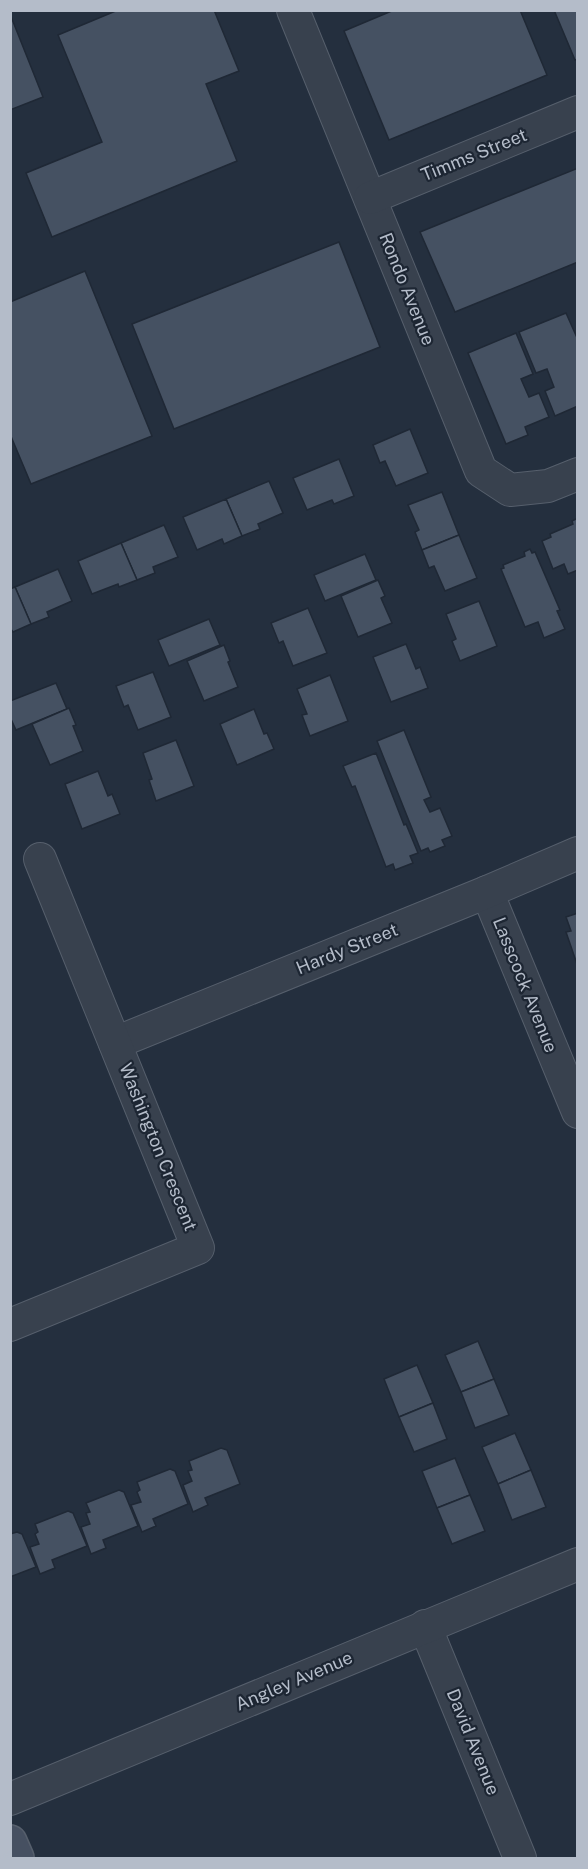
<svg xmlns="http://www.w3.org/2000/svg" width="588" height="1869" font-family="'Public Sans',sans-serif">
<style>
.building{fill:#455162;stroke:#1f2835;stroke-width:1.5}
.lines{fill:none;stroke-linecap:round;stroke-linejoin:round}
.street-casing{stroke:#565f6c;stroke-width:34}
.secondary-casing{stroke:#565f6c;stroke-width:36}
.street{stroke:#38414e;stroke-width:32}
.secondary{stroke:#465061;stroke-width:33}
.labels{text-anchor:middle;stroke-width:4.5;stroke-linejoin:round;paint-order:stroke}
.street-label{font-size:18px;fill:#b4bcc9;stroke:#1d2633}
</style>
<rect width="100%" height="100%" fill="#242f3e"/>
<g class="building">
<polygon points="118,10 214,10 239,71 206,84 237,161 52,237 26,173 102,142 58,35"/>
<polygon points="394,10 520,10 547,75 389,140 344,31"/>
<polygon points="554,10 578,10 578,59 575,60"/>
<polygon points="10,14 43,97 10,110"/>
<polygon points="578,168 578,262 455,312 420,232"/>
<polygon points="339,242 380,347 174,429 132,324"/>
<polygon points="85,271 152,436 31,484 10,434 10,302"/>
<polygon points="566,313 578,340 578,406 555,416 545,391 554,387 547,369 536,373 519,332"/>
<polygon points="516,333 533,374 521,379 529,397 539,393 549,417 525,427 528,435 506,444 468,353"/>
<polygon points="410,429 428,473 396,486 385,461 380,463 373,445"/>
<polygon points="339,459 354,496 334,504 332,500 307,510 293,478"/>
<polygon points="269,481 283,513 258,524 260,529 242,536 226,499"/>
<polygon points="442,492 459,535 422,550 415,532 419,530 408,505"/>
<polygon points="226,499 242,536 224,544 222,539 197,550 183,517"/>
<polygon points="578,518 578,570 568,574 564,564 553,569 542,541 551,537 550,534 573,524 572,521"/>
<polygon points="164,525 178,557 153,567 155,573 137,580 121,543"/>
<polygon points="459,535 477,578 445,591 434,566 429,568 422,550"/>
<polygon points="121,543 137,580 119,587 118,584 92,594 78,561"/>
<polygon points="530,549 532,553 535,552 560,610 557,611 565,629 544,638 538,622 525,627 501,569 504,568 503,565 525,556 524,552"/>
<polygon points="365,554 376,580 325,601 314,575"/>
<polygon points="58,569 72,601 47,612 49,617 31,624 15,587"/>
<polygon points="378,580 385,596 381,598 392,623 358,637 341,596"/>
<polygon points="15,587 31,624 13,632 10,628 10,589"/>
<polygon points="479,601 497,646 460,661 452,641 456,639 446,614"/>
<polygon points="308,608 327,653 293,666 283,641 279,643 271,623"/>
<polygon points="209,619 220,645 169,666 158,640"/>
<polygon points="406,644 416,669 420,667 428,688 391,702 373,657"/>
<polygon points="224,645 230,661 228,662 238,687 204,701 187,661"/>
<polygon points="153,672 171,717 138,730 128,705 124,707 116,686"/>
<polygon points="330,675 348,721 310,736 302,715 307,714 297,689"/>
<polygon points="56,683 67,709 16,730 10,717 10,701"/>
<polygon points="69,708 76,725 73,726 83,751 50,765 32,724"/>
<polygon points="254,709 264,734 267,733 274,749 237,765 220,724"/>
<polygon points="404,730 431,797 424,800 430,812 440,808 452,836 442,840 445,846 430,852 428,848 421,851 377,741"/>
<polygon points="176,740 194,786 156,801 149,780 152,779 143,753"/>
<polygon points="376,753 404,825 406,824 418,853 410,856 413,863 395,870 393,864 386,867 355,786 352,787 343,766"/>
<polygon points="98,771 108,796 112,794 120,814 82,829 65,784"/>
<polygon points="578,913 578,967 566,932 571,931 566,917"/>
<polygon points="478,1341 494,1379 461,1392 445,1355"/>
<polygon points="417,1365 433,1403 399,1417 384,1379"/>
<polygon points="494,1379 509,1415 475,1428 461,1392"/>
<polygon points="433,1403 447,1439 414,1452 399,1417"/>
<polygon points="515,1433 531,1470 498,1484 482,1447"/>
<polygon points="221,1448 227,1450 240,1484 205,1498 208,1505 193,1512 183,1485 192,1481 188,1471 192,1470 189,1461"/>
<polygon points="455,1458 470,1495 437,1508 422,1471"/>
<polygon points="170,1469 175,1471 188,1504 153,1519 156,1526 142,1532 131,1505 141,1502 137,1492 140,1490 137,1482"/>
<polygon points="531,1470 546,1507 512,1520 498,1484"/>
<polygon points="119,1490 124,1492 138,1526 103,1540 106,1548 91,1554 81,1527 90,1524 86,1513 90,1512 86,1503"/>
<polygon points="470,1495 485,1531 452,1544 437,1508"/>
<polygon points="68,1511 73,1513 87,1546 52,1560 55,1568 40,1574 30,1547 39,1544 35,1534 38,1532 35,1524"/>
<polygon points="17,1532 22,1534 36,1567 10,1577 10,1534"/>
</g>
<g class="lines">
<g class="street-casing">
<g id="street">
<polyline points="293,10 481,471 510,490 548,486 578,474"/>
<polyline points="370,198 578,112"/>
<polyline points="487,892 578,1112"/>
<polyline points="115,1043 487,892 578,853"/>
<polyline points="10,1325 198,1248 40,859"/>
<polyline points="425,1626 520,1858"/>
<polyline points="10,1799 578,1564"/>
</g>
</g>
<g class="secondary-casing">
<polyline id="secondary" points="10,1842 17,1858"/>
</g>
<use href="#street" class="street"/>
<use href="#secondary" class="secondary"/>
</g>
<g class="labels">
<g class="street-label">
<text transform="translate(474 155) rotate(-22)" y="6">Timms Street</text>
<text transform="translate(407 289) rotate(68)" y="6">Rondo Avenue</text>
<text transform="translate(347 949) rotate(-22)" y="6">Hardy Street</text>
<text transform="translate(525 985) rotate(68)" y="6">Lasscock Avenue</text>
<text transform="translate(158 1147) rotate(68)" y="6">Washington Crescent</text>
<text transform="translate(294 1681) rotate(-23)" y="6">Angley Avenue</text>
<text transform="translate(473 1742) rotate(68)" y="6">David Avenue</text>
</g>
</g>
<rect width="588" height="1869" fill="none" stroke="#b4bcc9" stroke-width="24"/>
</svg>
